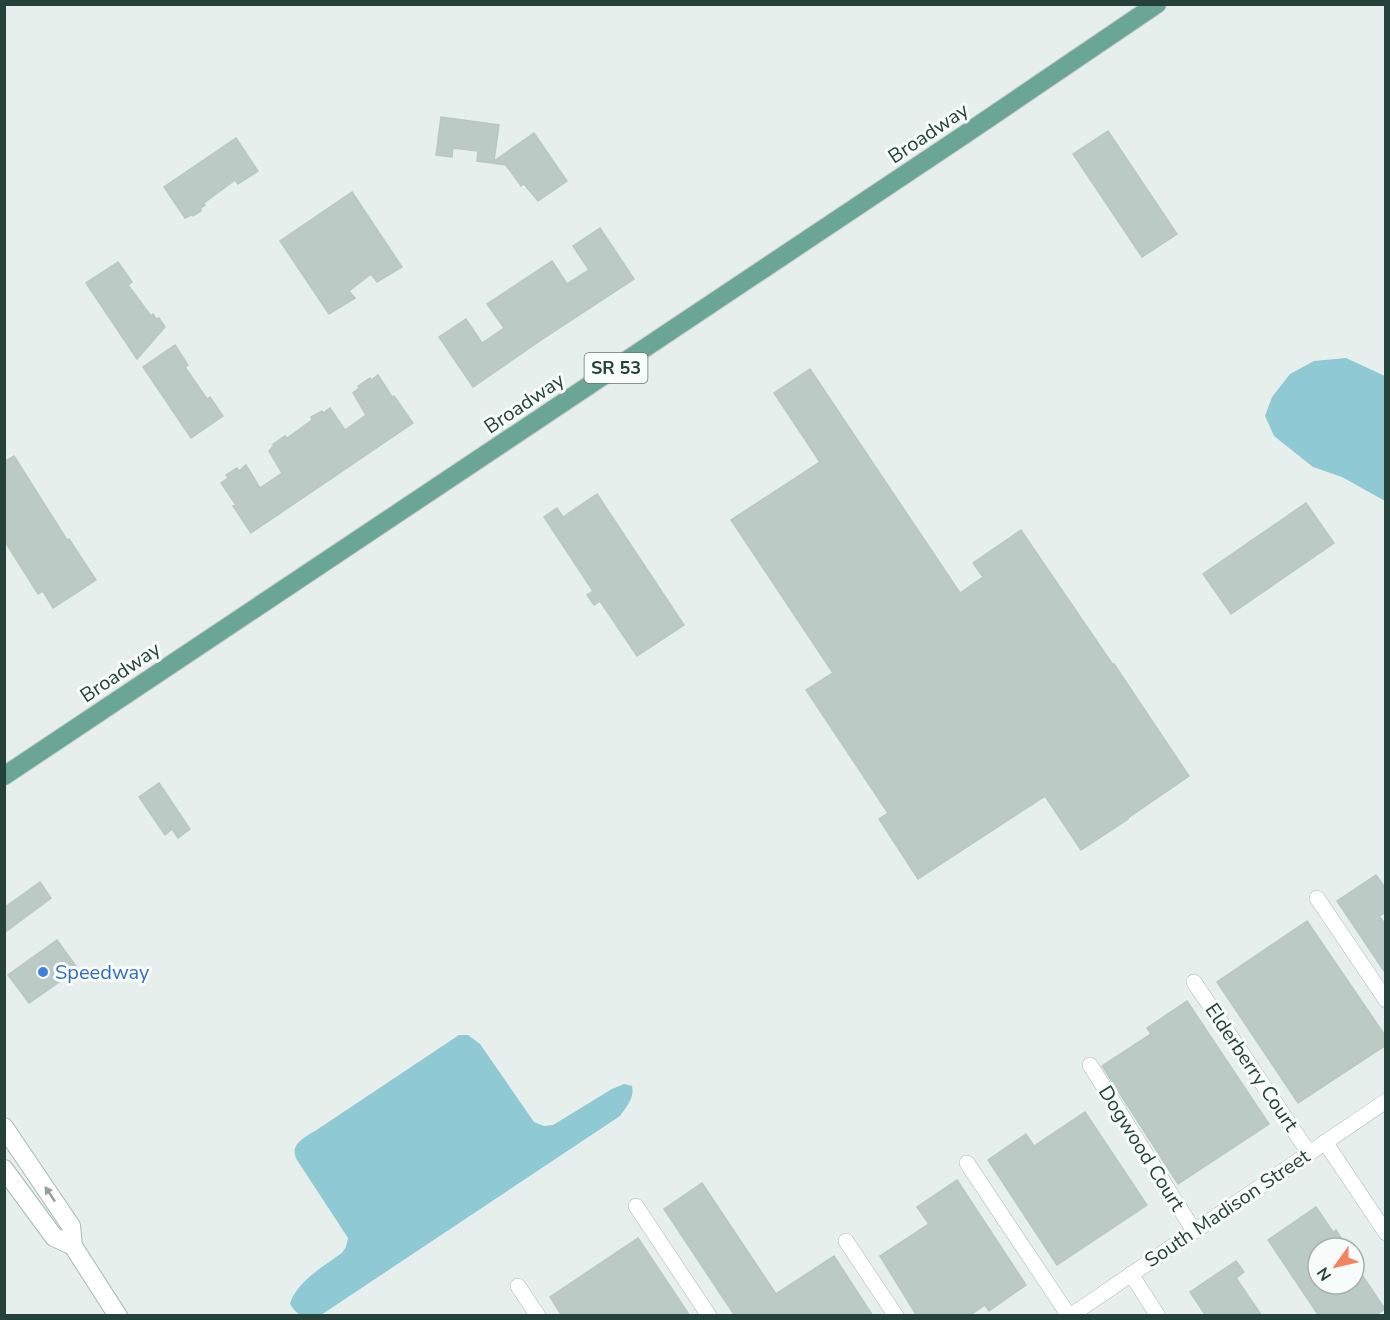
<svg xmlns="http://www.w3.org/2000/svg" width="1390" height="1320" font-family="'Nunito Sans',sans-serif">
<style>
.water{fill:#8ec9d4}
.building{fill:#bbcac4;stroke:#b8c9c2;stroke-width:1.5}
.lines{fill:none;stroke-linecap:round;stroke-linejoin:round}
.street-casing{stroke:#a8b8b2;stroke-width:16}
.secondary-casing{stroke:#a4bbb3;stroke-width:20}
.primary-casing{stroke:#c2cac8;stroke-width:20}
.street{stroke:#fff;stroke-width:15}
.secondary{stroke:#fff;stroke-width:18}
.primary{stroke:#6aa596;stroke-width:18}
.oneway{fill:#92a09c}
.shop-dot{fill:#3f7fe0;stroke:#f7fbf9;stroke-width:2}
.labels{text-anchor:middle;stroke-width:6;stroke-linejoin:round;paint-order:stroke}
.shield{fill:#f7fbf9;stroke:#637a73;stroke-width:1.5}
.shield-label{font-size:18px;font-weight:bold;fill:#24423a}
.street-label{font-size:20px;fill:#24423a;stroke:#f7fbf9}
.shop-label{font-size:20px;fill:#366cbe;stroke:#f7fbf9;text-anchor:start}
</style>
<rect width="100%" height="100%" fill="#e6efeb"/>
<g class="water">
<polygon points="1346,358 1385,376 1385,501 1342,477 1313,467 1274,436 1265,416 1272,397 1290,374 1314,361"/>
<path d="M459,1035h9l12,9 54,78 10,4 9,-1 59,-36 12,-5 8,2c3,12 -6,21 -12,30l-299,199c-16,1 -22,4 -31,-11 6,-22 34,-38 52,-51l4,-6 2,-9 -51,-78c-9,-16 9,-23 21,-31z"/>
</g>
<g class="building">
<polygon points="441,117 499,125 494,161 534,133 567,181 538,201 524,184 521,186 506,165 477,161 478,151 453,148 452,157 436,155"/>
<polygon points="1108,131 1177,234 1142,257 1073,154"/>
<polygon points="236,138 258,171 238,184 235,180 204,203 205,205 201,208 201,211 193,216 191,215 185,218 164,187"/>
<polygon points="352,192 402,267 377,282 371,274 349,291 355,298 329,314 280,241"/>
<polygon points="600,228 634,279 547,336 473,387 439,337 466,319 482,343 504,328 487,304 552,261 567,284 589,270 573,246"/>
<polygon points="118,262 132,282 128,285 151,316 153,314 156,319 159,318 165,327 137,359 86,283"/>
<polygon points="175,345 188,365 185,367 207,399 210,397 223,416 191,438 143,367"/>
<polygon points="810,369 960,593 983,577 973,563 1021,530 1113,665 1114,664 1189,776 1128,818 1128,819 1081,850 1045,796 918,879 879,819 888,813 806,690 833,673 731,520 820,462 774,393"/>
<polygon points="378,375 392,397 394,396 413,423 251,533 233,506 236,505 221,483 228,478 226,475 237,468 239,471 246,465 260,488 282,473 269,451 274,445 273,444 285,436 287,438 312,420 311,417 322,411 323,413 330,408 345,430 366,415 353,393 359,388 358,386 370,378 371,380"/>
<polygon points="14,456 67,540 69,539 96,580 53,608 43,591 38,594 4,540 4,462"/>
<polygon points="597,494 684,625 637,656 600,601 594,605 587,595 593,591 544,517 557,508 563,517"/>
<polygon points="1306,503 1334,543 1231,614 1203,574"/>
<polygon points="159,783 190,829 178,838 172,829 165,835 139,797"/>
<polygon points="1376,875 1386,889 1386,912 1379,916 1386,925 1386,974 1337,901"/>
<polygon points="40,882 51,898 4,933 4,908"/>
<polygon points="1307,921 1386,1037 1386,1045 1298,1103 1217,982"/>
<polygon points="57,940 78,969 29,1003 8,975"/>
<polygon points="1187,1001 1269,1124 1178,1184 1102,1066 1151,1034 1147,1028"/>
<polygon points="1085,1112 1147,1205 1057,1265 988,1160 1026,1134 1034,1146"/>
<polygon points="957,1180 1026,1285 989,1311 985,1305 969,1316 917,1316 880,1256 929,1224 917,1207"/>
<polygon points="702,1183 776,1294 834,1256 873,1316 735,1316 664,1209"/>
<polygon points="1316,1207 1333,1232 1336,1230 1343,1241 1332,1248 1318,1248 1318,1284 1354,1284 1354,1263 1385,1309 1374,1316 1319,1316 1268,1240"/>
<polygon points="638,1238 690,1316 562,1316 550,1297"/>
<polygon points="1236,1261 1244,1272 1236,1278 1262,1316 1206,1316 1190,1292"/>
</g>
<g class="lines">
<g class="street-casing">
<g id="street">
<polyline points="1317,898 1386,1000"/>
<polyline points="1194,982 1309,1153"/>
<polyline points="1090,1065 1194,1231"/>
<polyline points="1325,1142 1386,1233"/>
<polyline points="967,1163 1069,1316"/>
<polyline points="636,1206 709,1316"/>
<polyline points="846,1241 896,1316"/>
<polyline points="1131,1274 1158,1316"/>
<polyline points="518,1286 538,1316"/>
<polyline points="1070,1316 1386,1101"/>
</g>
</g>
<g class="secondary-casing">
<g id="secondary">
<polyline points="4,1127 71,1226 73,1246 118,1316"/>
<polyline points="4,1169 54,1237 73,1246"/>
</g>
</g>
<g class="primary-casing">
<polyline id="primary" points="4,776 964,135 1157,4"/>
</g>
<use href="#street" class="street"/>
<use href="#secondary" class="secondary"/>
<use href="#primary" class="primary"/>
</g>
<defs><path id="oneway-solid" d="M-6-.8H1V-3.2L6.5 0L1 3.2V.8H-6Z" transform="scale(1.5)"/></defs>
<use class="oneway" href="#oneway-solid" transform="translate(50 1194) rotate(-124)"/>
<circle class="shop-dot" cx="43" cy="972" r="6"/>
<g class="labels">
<rect class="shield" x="584.5" y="353" width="63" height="30" rx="4.5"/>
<g class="shield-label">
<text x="616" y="374">SR 53</text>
</g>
<g class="street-label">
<text transform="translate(928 133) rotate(-34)" y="7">Broadway</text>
<text transform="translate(524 403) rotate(-34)" y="7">Broadway</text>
<text transform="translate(120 672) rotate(-34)" y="7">Broadway</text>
<text transform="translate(1252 1067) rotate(56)" y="7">Elderberry Court</text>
<text transform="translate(1142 1148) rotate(58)" y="7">Dogwood Court</text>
<text transform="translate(1227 1208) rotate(-34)" y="7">South Madison Street</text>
</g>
<g class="shop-label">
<text x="55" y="979">Speedway</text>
</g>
</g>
<rect width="1390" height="1320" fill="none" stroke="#24423a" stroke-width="12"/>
<g transform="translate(1336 1266) rotate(236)"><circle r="28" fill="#f7fbf9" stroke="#a3b1ad" stroke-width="1.5"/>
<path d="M0-4.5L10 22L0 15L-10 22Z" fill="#f4845f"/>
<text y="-9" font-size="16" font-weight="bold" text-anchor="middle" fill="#24423a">N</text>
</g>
</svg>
